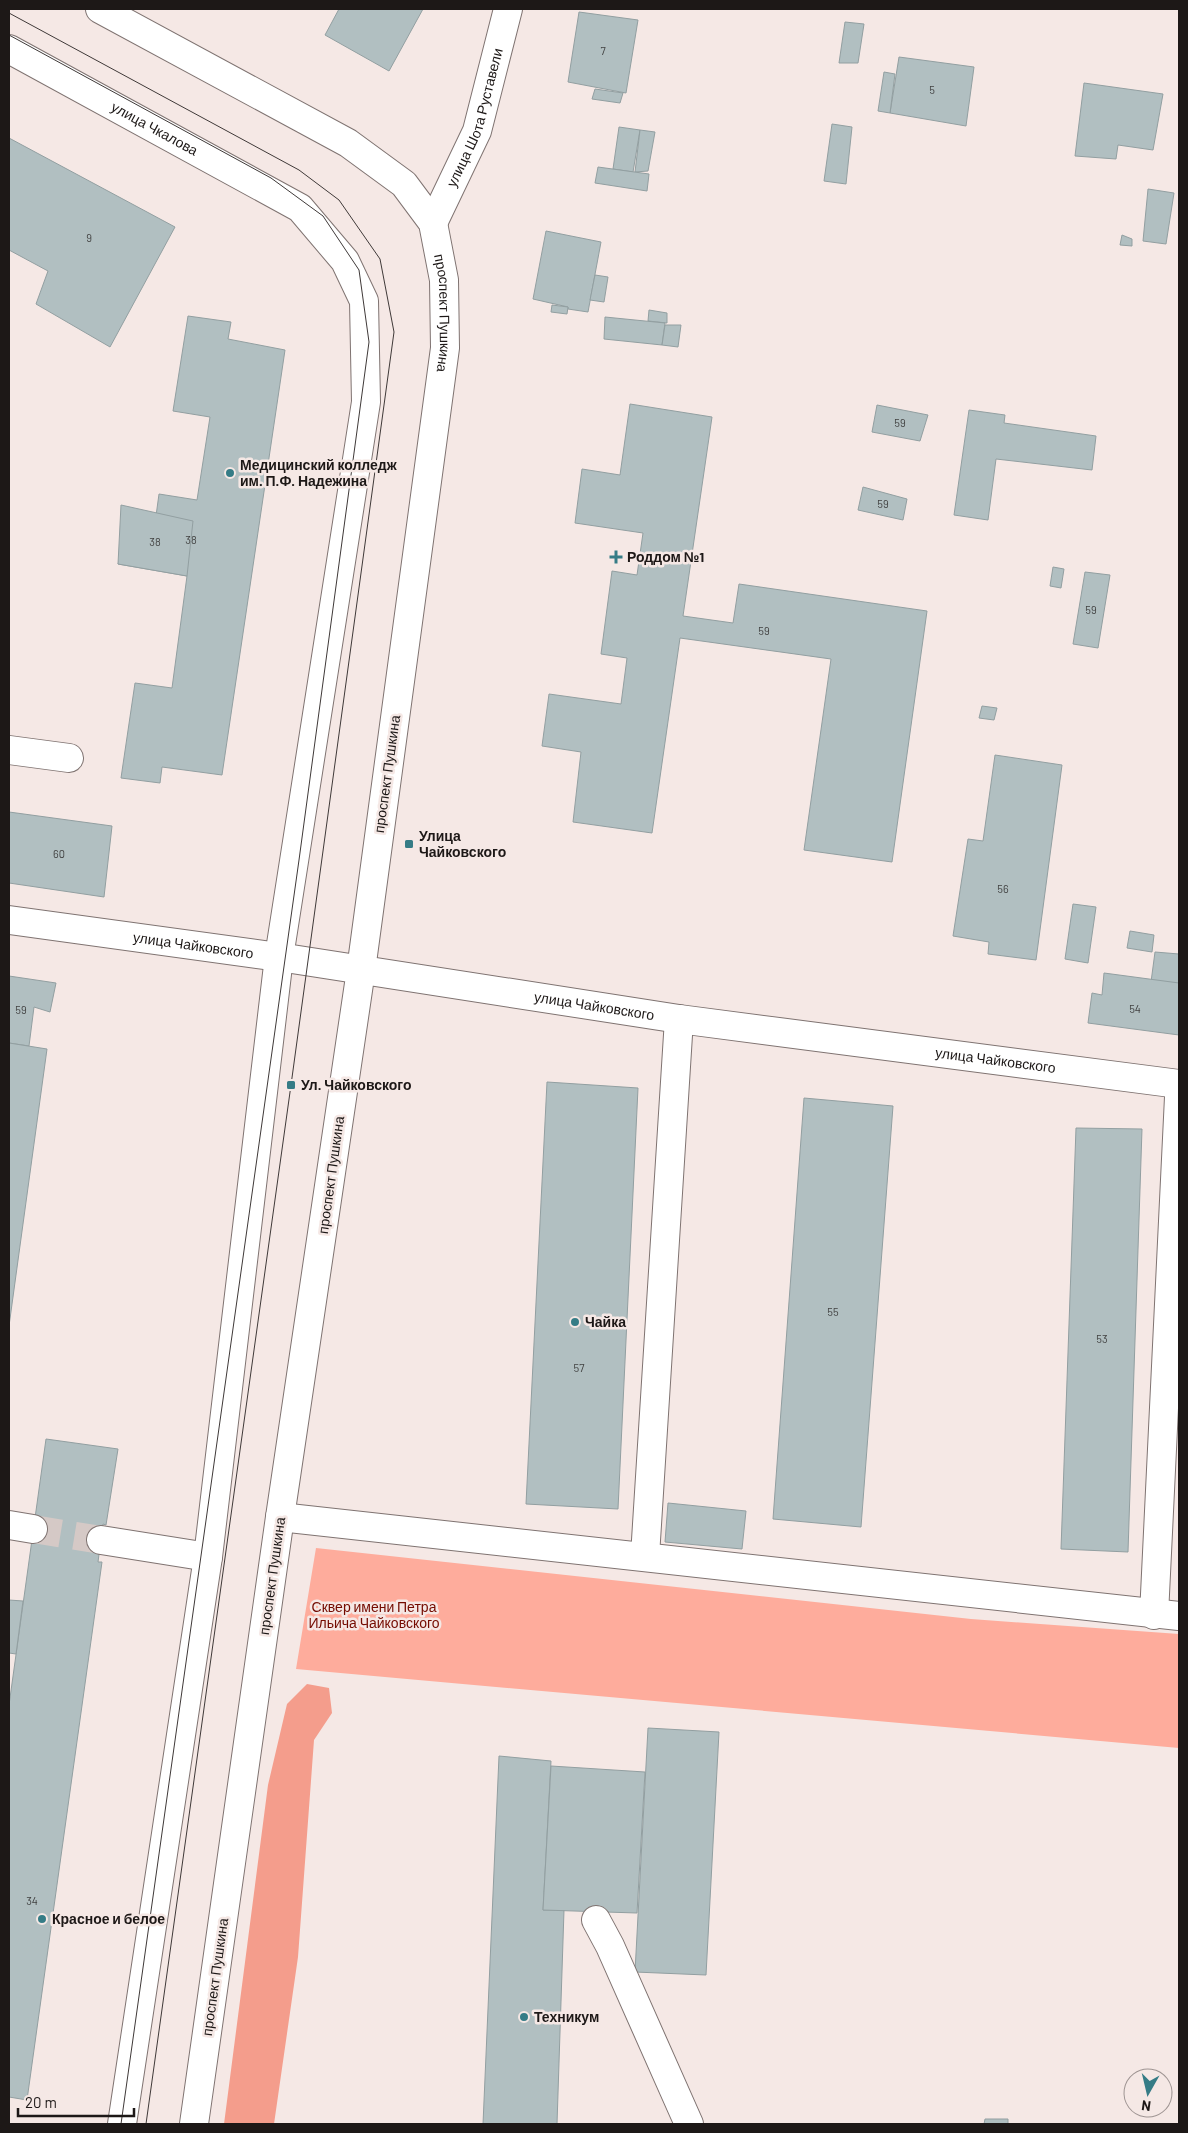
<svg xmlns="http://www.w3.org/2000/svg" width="1188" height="2133" font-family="Barlow,sans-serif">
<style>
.green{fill:#feac9c}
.forest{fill:#f49d8c}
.building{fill:#b1bfc1;stroke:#929fa1}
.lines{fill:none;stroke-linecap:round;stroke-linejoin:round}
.minor-tunnel{stroke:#d5c9c6;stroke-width:28;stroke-dasharray:28 14;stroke-linecap:butt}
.minor-casing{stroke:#7f7371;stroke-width:30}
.major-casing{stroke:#7f7371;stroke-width:30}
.minor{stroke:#fff;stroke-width:28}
.major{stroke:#fff;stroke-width:28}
.tram{stroke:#3f3938;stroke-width:1}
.poi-dot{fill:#357c86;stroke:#f5e8e5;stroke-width:2}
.labels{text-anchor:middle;stroke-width:5;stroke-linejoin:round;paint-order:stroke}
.number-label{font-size:11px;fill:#424242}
.street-label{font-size:14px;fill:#1d1817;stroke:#f5e8e5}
.poi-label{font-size:14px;font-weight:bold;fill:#1d1817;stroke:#f5e8e5;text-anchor:start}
.park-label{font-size:14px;fill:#740b00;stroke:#f5e8e5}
</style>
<rect width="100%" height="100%" fill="#f5e8e5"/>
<polygon class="green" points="316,1548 971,1619 1179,1634 1179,1748 296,1669"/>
<polygon class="forest" points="307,1684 329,1688 332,1713 314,1740 298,1957 274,2124 224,2124 268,1785 287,1704"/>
<g class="building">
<polygon points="339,9 423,9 389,71 325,35"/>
<polygon points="579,12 638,20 626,93 568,82"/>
<polygon points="845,22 864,24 858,63 839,63"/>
<polygon points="899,57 974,67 966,126 890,113"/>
<polygon points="884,72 895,74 890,113 878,111"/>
<polygon points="1084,83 1163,94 1153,150 1118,145 1116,159 1075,156"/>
<polygon points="595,89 623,93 620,103 592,99"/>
<polygon points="832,124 852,127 846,184 824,181"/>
<polygon points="619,127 640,130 633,172 613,169"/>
<polygon points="640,130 655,132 648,171 635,172"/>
<polygon points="9,138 175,227 110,347 36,304 48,271 9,250"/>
<polygon points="598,167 649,174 647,191 595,183"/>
<polygon points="1148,189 1174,193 1166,244 1143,241"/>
<polygon points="546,231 601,242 588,312 568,309 568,307 533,299"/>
<polygon points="1122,235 1132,239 1132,246 1120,245"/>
<polygon points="595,275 608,277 604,302 590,300"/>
<polygon points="552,305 568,307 567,314 551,312"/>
<polygon points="649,310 667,313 667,323 648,321"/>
<polygon points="188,316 231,322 228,339 285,350 222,775 162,767 160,783 121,778 135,683 172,688 187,576 118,564 134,513 156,516 159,494 197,500 210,417 173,411"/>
<polygon points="605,317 665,323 662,345 604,339"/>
<polygon points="665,325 681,325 678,347 662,345"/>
<polygon points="630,404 712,417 683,616 733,623 739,584 927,611 892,862 804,850 831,659 680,638 652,833 573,822 581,752 542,746 549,694 621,704 627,658 601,654 612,571 637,575 643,533 575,523 582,469 620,475"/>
<polygon points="877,405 928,415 920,441 872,432"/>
<polygon points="969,410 1005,415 1004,423 1096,436 1092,470 996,459 988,520 954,515"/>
<polygon points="863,487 907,499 903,520 858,510"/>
<polygon points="121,505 193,521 187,576 118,564"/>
<polygon points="1053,567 1064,569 1061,588 1050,586"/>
<polygon points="1085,572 1110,575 1098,648 1073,644"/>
<polygon points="982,706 997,708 994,720 979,718"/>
<polygon points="995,755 1062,765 1036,960 988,954 989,942 953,936 968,839 983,841"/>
<polygon points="9,812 112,826 104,897 9,883"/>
<polygon points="1073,904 1096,907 1088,963 1065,959"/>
<polygon points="1130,931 1154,935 1152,952 1127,948"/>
<polygon points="1155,952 1179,954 1179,984 1151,982"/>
<polygon points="1104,973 1179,983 1179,1035 1088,1023 1092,993 1102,995"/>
<polygon points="9,976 56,983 50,1012 34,1007 29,1046 9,1043"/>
<polygon points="9,1043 47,1049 9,1326"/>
<polygon points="547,1082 638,1088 618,1509 526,1504"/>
<polygon points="804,1098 893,1106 861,1527 773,1519"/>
<polygon points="1076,1128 1142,1129 1128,1552 1061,1549"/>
<polygon points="46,1439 118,1449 106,1525 103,1524 98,1562 102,1562 27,2100 9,2097 9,1705"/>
<polygon points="668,1503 746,1511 742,1549 665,1542"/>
<polygon points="9,1600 23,1601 16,1654 9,1653"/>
<polygon points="648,1728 719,1732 706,1975 635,1972"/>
<polygon points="499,1756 551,1761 543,1910 564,1910 557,2124 483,2124"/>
<polygon points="551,1766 645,1772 637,1913 543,1910"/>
<polygon points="985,2119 1008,2119 1008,2124 984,2124"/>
</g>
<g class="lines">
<polyline class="minor-tunnel" points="33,1529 101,1540"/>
<g class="minor-casing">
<g id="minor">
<path id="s1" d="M433,223l44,-92 31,-122"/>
<polyline points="9,750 69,758"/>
<path id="s2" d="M9,920l270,37"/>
<polyline points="280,1517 1179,1616"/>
<polyline points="9,1525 33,1529"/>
<polyline points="101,1540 208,1557"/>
<polyline points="645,1556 679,1019"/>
<polyline points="1154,1615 1179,1097"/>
<polyline points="596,1920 610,1946 689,2124"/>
</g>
</g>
<g class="major-casing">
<g id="major">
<path id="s3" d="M100,9l248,134 56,41 29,39 11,57 1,68 -84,622 -81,547 -86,607"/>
<path id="s4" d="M9,49l291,159 45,53 19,40 2,101 -87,555 -71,600 -86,567"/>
<path id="s5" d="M279,957l400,62 500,65"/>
</g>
</g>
<use href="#minor" class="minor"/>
<use href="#major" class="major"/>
<g class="tram">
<polyline points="9,13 299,170 339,200 380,259 394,332 291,1085 146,2124"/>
<polyline points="9,35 271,178 323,216 359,270 369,342 299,860 121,2124"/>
</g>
</g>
<g class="poi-dot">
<circle cx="230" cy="473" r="5"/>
<path d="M613.5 549.5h5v5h5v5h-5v5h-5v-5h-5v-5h5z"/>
<rect x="404" y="839" width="10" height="10" rx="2.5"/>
<rect x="286" y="1080" width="10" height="10" rx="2.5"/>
<circle cx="575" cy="1322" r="5"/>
<circle cx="42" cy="1919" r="5"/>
<circle cx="524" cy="2017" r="5"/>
</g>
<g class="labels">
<g class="number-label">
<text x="603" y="55">7</text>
<text x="932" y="94">5</text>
<text x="89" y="242">9</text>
<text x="900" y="427">59</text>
<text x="883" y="508">59</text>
<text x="191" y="544">38</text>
<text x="155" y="546">38</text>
<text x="1091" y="614">59</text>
<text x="764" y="635">59</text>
<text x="59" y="858">60</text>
<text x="1003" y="893">56</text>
<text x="1135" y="1013">54</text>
<text x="21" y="1014">59</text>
<text x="833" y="1316">55</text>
<text x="1102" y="1343">53</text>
<text x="579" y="1372">57</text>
<text x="32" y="1905">34</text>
</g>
<g class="street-label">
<text dy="5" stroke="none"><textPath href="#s1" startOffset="114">улица Шота Руставели</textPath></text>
<text dy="5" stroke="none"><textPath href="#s4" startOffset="166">улица Чкалова</textPath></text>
<text dy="5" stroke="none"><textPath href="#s3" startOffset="491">проспект Пушкина</textPath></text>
<text transform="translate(387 774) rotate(-82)" y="5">проспект Пушкина</text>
<text dy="5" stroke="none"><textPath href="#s2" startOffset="186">улица Чайковского</textPath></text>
<text dy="5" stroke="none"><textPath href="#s5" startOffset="319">улица Чайковского</textPath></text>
<text dy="5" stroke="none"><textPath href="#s5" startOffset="724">улица Чайковского</textPath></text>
<text transform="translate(331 1175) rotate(-82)" y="5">проспект Пушкина</text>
<text transform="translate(272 1576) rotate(-82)" y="5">проспект Пушкина</text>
<text transform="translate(215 1977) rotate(-82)" y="5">проспект Пушкина</text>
</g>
<g class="poi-label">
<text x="240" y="470">Медицинский колледж<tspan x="240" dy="16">им. П.Ф. Надежина</tspan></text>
<text x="627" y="562">Роддом №1</text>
<text x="419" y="841">Улица<tspan x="419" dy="16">Чайковского</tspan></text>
<text x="301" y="1090">Ул. Чайковского</text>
<text x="585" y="1327">Чайка</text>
<text x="52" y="1924">Красное и белое</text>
<text x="534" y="2022">Техникум</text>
</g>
<g class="park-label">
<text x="374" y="1612">Сквер имени Петра<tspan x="374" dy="16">Ильича Чайковского</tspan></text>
</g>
</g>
<rect width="1188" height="2133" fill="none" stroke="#1d1817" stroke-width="20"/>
<g transform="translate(1148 2093) rotate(188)"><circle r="24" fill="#f5e8e5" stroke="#9f9593"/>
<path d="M0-4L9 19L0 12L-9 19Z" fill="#357c86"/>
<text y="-8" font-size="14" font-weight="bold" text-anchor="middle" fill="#1d1817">N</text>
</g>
<path d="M18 2108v8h116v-8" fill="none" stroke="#1d1817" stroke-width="2.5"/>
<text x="25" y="2108" font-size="15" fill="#1d1817" stroke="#f5e8e5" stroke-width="4" paint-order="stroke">20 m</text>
</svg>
